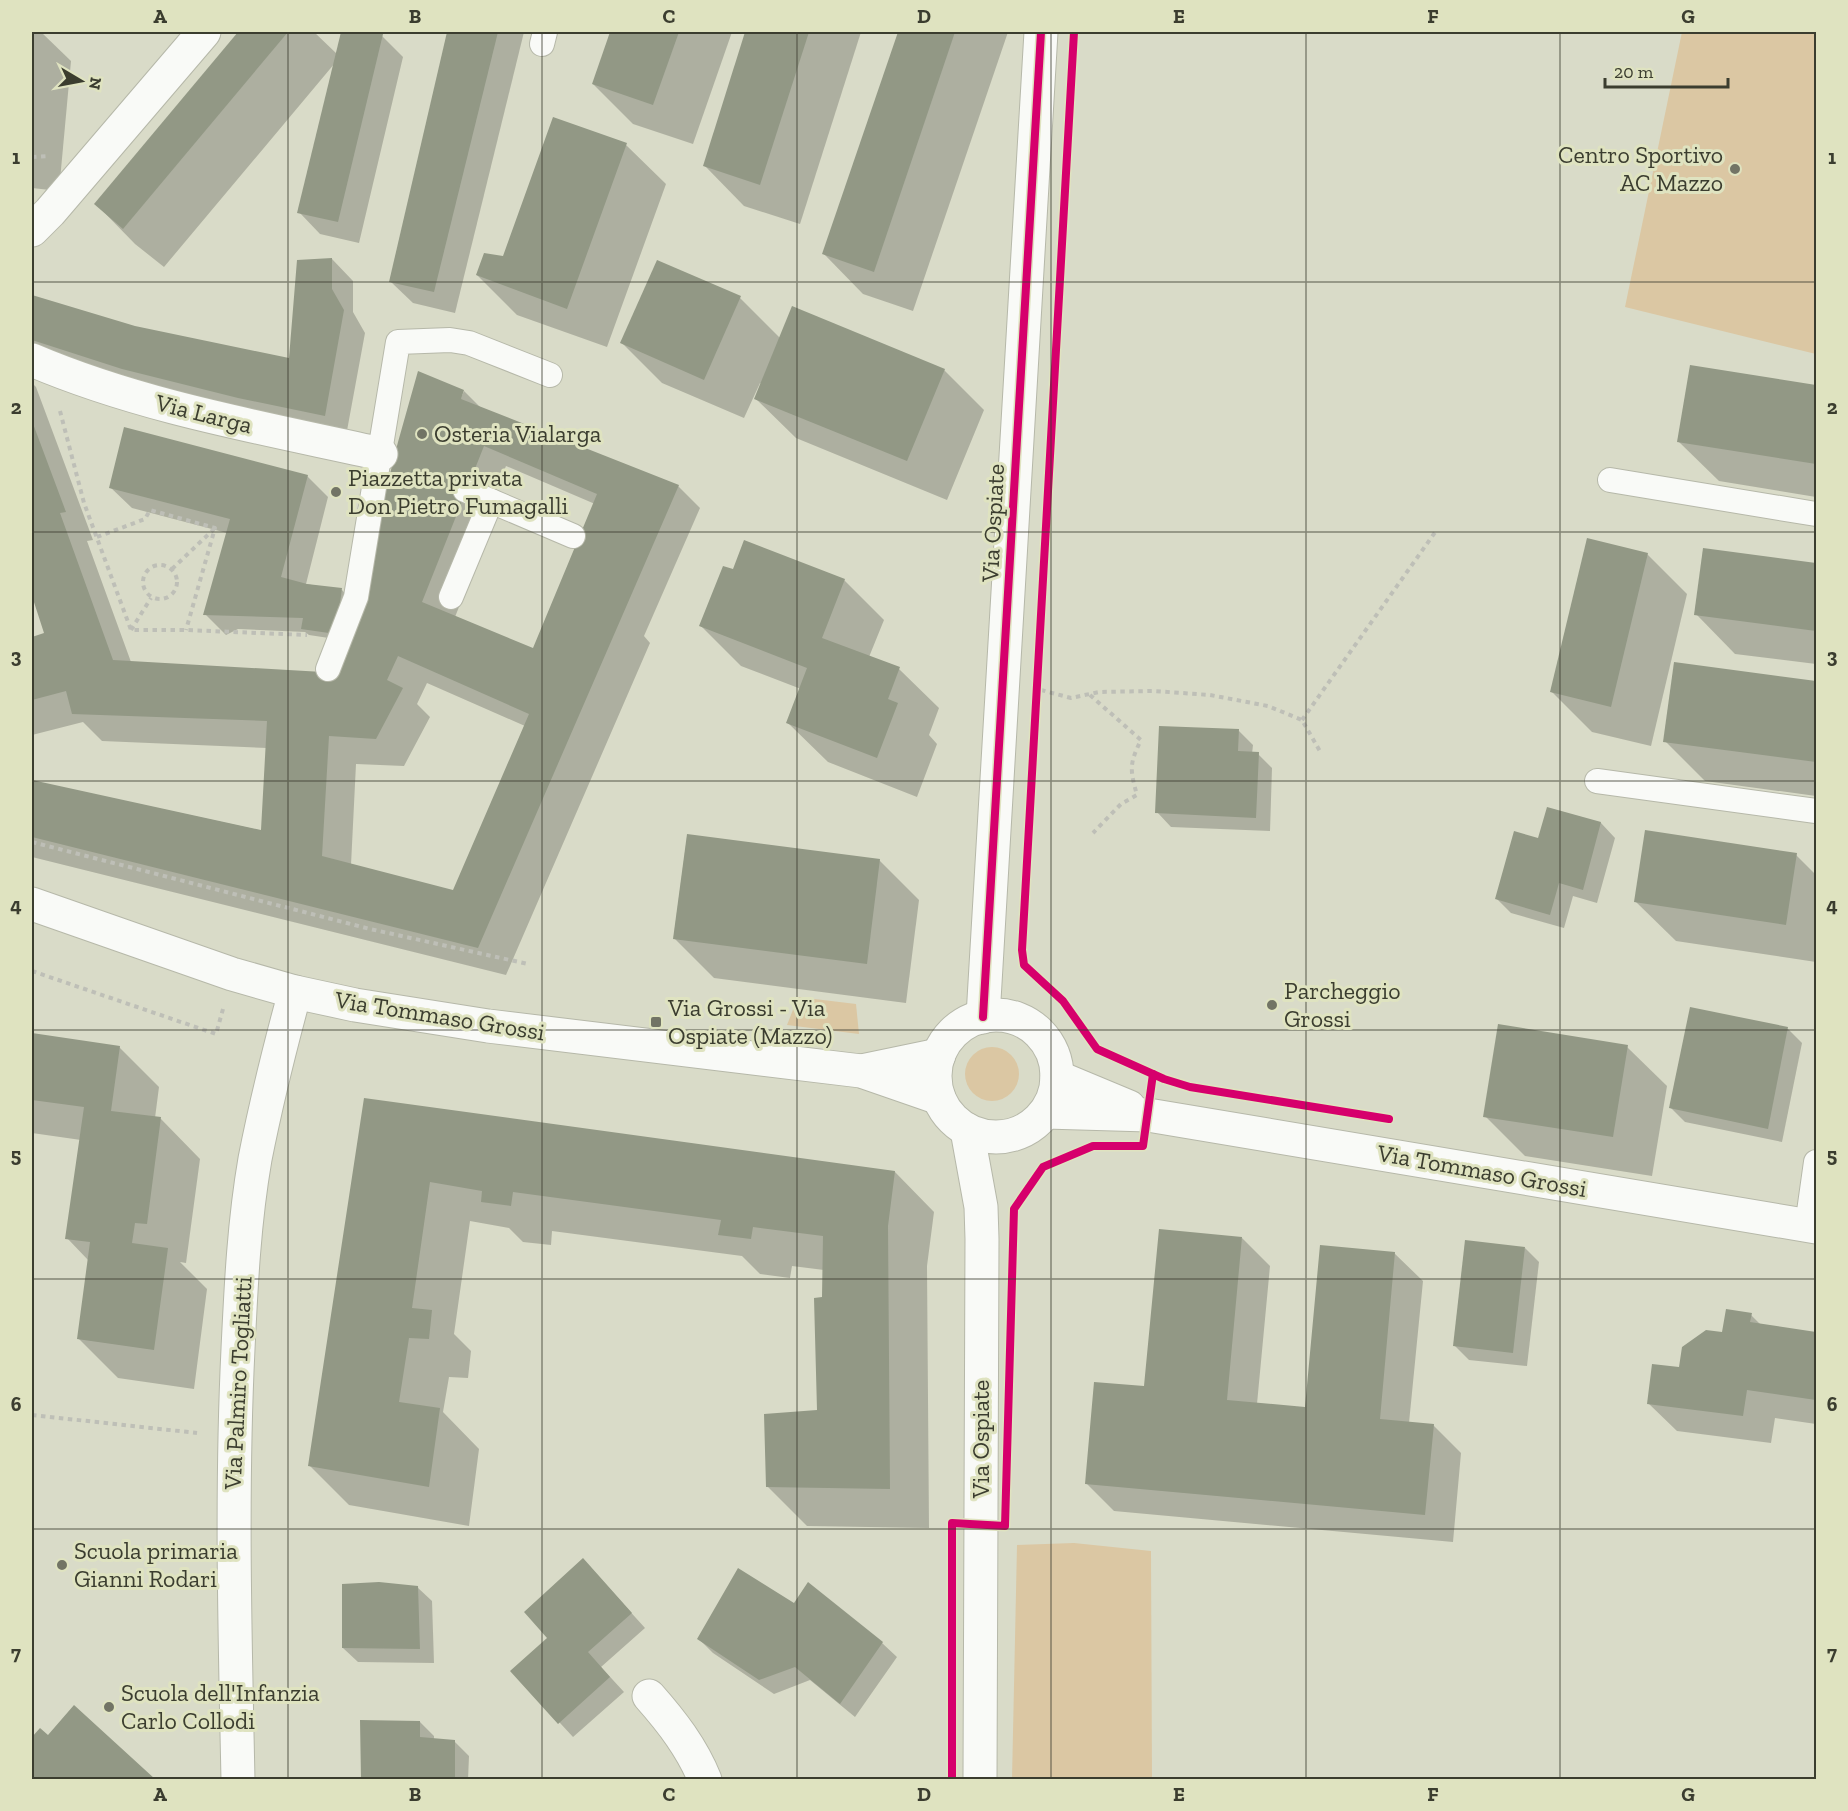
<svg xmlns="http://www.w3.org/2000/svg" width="1848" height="1811" font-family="'Zilla Slab',serif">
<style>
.green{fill:#dbc7a3}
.shadow{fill:#0003;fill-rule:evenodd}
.building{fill:#929885;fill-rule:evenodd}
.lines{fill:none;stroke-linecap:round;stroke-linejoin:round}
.lane-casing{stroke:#b6b8a9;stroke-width:26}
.street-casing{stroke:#b6b8a9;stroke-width:35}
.path{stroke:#bebfb7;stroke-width:4;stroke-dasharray:4.5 4.5;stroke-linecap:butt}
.lane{stroke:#f9faf7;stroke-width:24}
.street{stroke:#f9faf7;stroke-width:33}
.cycleway-casing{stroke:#dfe3c0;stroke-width:11}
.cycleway{stroke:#d6006c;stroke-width:8}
.grid{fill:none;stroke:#3b3d2f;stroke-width:1.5;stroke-opacity:0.55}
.poi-dot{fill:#727465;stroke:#dfe3c0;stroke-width:2}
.labels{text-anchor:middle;stroke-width:6;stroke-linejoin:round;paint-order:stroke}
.poi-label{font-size:24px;fill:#3b3d2f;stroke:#dfe3c0;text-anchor:start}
.street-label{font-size:24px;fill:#3b3d2f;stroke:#dfe3c0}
.neatline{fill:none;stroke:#3b3d2f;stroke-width:2}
.grid-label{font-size:20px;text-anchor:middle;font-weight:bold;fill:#3b3d2f}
</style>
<rect width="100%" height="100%" fill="#d9dbc8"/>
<g class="green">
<polygon points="1682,32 1816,32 1816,354 1625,307"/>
<polygon points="798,997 856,1004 859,1034 787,1025"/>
<circle cx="992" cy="1074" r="27"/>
<polygon points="1074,1543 1151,1551 1152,1779 1012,1779 1017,1545"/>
</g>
<g class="shadow">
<polygon points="32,32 41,32 71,61 59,191 32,188"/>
<polygon points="240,32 314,32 337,54 342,32 365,32 382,36 403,57 359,243 320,234 299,212 335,63 164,267 135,244 96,204"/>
<polygon points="449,32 524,32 455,313 413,303 391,282"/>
<polygon points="611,32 732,32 693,144 633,124 593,84"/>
<polygon points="747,32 861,32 800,224 744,206 705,166"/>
<polygon points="899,32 1008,32 913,311 863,294 824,254"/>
<polygon points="626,145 666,184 607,347 517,315 477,275 504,258"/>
<polygon points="332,259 353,281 353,312 365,333 346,436 260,418 32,348 32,296 135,328 290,360"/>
<polygon points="740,298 781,339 944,370 984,410 947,500 796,438 756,399 762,384 760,383 744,418 662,383 622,343"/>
<polygon points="1691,366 1816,386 1816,497 1719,481 1679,442"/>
<path d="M32,383l4,4 57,153 -6,1 44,121 210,13 123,-284 18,18 196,77 22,22 -56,128 6,7 -144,332 -474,-118v-76l231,50 4,-83 -165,-7 -19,-19 -51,13v-96l14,-6 -14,-42zM506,466l89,38 -61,146 -79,-33 46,-115 -7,-7zM427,683l98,43 -71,166 -103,-27 5,-101 48,2 26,-49 -13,-13z"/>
<polygon points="307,476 328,497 306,584 342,590 348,597 342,640 309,635 305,632 238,629 226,635 205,614 227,533 132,508 110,487"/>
<polygon points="1704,550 1816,564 1816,664 1735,654 1696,614"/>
<polygon points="1647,554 1687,594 1651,746 1592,732 1552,692"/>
<polygon points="733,571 844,580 884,620 869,657 899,669 939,708 929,735 937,744 917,797 828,762 788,723 801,689 741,666 701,626"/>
<polygon points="1675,664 1816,683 1816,796 1705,781 1665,741"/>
<polygon points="1239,731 1253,745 1252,754 1258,754 1272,768 1270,831 1171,827 1157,812"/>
<polygon points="1548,808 1601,823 1615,838 1597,903 1573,896 1564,928 1511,913 1497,899 1539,840"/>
<polygon points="1796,855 1816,875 1816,962 1676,941 1636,902"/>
<polygon points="879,860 919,900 906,1003 714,978 675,939"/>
<polygon points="1691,1009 1788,1029 1802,1043 1782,1142 1685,1122 1671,1108"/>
<polygon points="32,1035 119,1047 159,1087 155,1118 161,1119 200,1159 186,1263 180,1262 207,1289 194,1389 118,1378 78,1338 89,1261 67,1238 81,1140 32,1133"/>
<polygon points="1627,1047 1667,1086 1652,1176 1525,1156 1485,1116"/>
<polygon points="365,1100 895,1172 934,1212 927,1266 929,1528 807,1526 767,1486 818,1411 824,1270 792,1266 790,1278 760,1274 742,1256 552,1231 551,1245 523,1242 509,1228 470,1221 454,1334 471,1351 468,1378 449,1377 443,1412 479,1449 469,1526 349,1505 309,1465"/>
<polygon points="1242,1238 1270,1266 1257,1404 1306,1409 1394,1253 1423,1281 1409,1423 1433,1425 1461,1453 1453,1542 1114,1511 1086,1483"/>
<polygon points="1525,1248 1539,1262 1527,1366 1469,1360 1455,1346"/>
<polygon points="1751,1315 1762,1326 1816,1334 1816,1424 1775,1418 1771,1443 1677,1431 1648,1403 1680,1369 1724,1334"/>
<polygon points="597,1575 645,1628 601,1667 624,1692 573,1737 512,1671 549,1638"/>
<polygon points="808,1584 882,1643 897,1657 855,1717 810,1680 774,1694 713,1653 699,1639 795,1605"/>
<polygon points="417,1587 432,1601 434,1663 358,1662 343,1648"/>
<polygon points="74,1708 153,1780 32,1780 32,1739 40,1730 48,1738"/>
<polygon points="361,1722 420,1722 434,1736 434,1740 454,1741 469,1756 468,1780 362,1780"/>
</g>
<g class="building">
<polygon points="238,32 288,32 123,229 94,204"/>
<polygon points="341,32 371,32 383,34 338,222 297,213"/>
<polygon points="447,32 498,32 434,292 389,282"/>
<polygon points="610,32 679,32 653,105 592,84"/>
<polygon points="745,32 809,32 760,185 703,166"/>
<polygon points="898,32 955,32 874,272 822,254"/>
<polygon points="553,117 627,143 567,309 476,275 484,253 503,256"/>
<polygon points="332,258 332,289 344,310 325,416 238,398 122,369 32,340 32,295 135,326 289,358 297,260"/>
<polygon points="657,260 741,296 704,380 620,343"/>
<polygon points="792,306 945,369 907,461 754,399"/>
<polygon points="1690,365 1816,385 1816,464 1677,442"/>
<path d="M418,371l46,19 -3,9 218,86 -201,463 -446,-111v-57l229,50 6,-109 -195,-7 -6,-23 -34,9v-63l12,-4 -12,-37v-175l34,91 -6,1 53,147 227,13 58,-231zM484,446l113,48 -64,154 -111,-46zM398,656l131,58 -76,176 -131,-34 7,-120 47,3 27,-51 -16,-8z"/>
<polygon points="124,427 308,475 281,577 307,584 342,588 336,634 301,629 303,618 203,615 230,519 109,488"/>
<polygon points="1587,538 1648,553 1611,707 1550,692"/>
<polygon points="744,540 845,579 822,638 900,667 888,699 898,703 877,758 786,723 807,668 699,626 723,566 733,569"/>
<polygon points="1703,548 1816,563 1816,631 1694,615"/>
<polygon points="1674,662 1816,681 1816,762 1663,742"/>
<polygon points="1159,726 1239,729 1238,751 1259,752 1256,818 1155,813"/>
<polygon points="1547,807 1601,822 1583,890 1559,883 1550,915 1495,899 1514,831 1538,838"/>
<polygon points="1645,830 1797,853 1786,925 1634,902"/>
<polygon points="687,834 880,859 867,964 673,939"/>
<polygon points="1690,1007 1788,1027 1768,1129 1669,1108"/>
<polygon points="1498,1024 1628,1045 1613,1137 1483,1117"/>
<polygon points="32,1033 120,1046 111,1111 161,1117 147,1224 135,1223 132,1243 168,1248 154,1350 77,1339 90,1242 65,1239 84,1107 32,1100"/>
<polygon points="364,1098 895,1171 888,1226 890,1489 766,1487 764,1414 817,1410 814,1298 822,1297 823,1236 753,1227 751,1239 718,1235 721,1220 513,1192 511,1206 481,1202 482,1191 430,1182 412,1308 432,1310 429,1339 409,1338 399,1402 440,1408 429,1487 308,1466"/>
<polygon points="1159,1229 1242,1237 1227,1400 1305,1407 1320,1245 1395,1252 1380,1419 1434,1424 1425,1515 1085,1484 1094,1382 1144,1386"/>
<polygon points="1465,1240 1525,1247 1513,1353 1453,1346"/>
<polygon points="1726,1309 1752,1313 1750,1322 1816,1332 1816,1400 1747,1390 1743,1416 1647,1404 1652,1364 1679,1367 1682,1347 1706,1330 1722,1332"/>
<polygon points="583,1558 632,1613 588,1652 610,1677 558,1724 510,1671 547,1638 524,1612"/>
<polygon points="738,1568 794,1603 808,1582 883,1642 840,1704 795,1667 759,1680 697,1639"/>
<polygon points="379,1582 418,1586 420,1649 342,1648 342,1584"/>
<polygon points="74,1705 155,1779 32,1779 32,1737 40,1728 48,1735"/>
<polygon points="360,1720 420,1721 420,1737 455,1740 455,1779 361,1779"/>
</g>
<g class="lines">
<g class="lane-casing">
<g id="lane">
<polyline points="542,44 545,32"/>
<polyline points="1610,480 1816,514"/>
<polyline points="465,490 573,536"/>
<polyline points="451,597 491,501"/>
<polyline points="328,669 356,597 398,342 450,340 469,343 550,375"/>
<polyline points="1597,781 1816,811"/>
<polyline points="1807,1226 1816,1162"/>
</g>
</g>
<g class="street-casing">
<g id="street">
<polyline points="32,230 50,212 204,32"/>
<path d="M32,360c110,47 232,68 349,94"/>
<polyline points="32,904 232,974 295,992 355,1005 488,1026 861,1071 939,1098"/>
<circle cx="996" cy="1076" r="61"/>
<polyline points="983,1017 1041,32"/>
<polyline points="862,1071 939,1055"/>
<polyline points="1057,1077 1129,1107"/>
<polyline points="1046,1112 1148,1115 1816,1227"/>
<polyline points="967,1130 981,1207 982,1239 980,1780"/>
<path d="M649,1696c23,26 43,52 56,84"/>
<path d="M238,1780c-3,-144 -7,-287 0,-431 3,-63 6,-127 17,-190 11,-56 25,-112 40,-167"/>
</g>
</g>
<g class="path">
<polyline points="32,157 49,156"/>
<polyline points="60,411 84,503 131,630 186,630 307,635"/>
<polyline points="97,537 145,519 150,510 215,528 186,630"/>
<circle cx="160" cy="582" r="17"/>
<polyline points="172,569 214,529"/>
<polyline points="131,630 151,598"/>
<polyline points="1041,690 1071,698 1099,692 1154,691 1210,695 1268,706 1302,720 1321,753"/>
<path d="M1090,695l51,45c-12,24 -11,30 -4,55l-16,9 -28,29"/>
<polyline points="1302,720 1436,531"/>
<polyline points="32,842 370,929 528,964"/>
<polyline points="32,971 216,1034 223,1009"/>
<polyline points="32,1415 197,1433"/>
</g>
<use href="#lane" class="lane"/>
<use href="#street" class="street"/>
<g class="cycleway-casing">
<g id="cycleway">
<polyline points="1074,32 1022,950 1024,965 1063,1001 1097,1049 1164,1079 1190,1087 1389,1119"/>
<polyline points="983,1017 1041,32"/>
<polyline points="952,1780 952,1523 1005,1526 1014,1209 1043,1167 1093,1146 1143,1146 1153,1074"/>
</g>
</g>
<use href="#cycleway" class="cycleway"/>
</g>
<path class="grid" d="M288,32v1748M542,32v1748M797,32v1748M1051,32v1748M1306,32v1748M1560,32v1748M32,282h1784M32,532h1784M32,781h1784M32,1030h1784M32,1279h1784M32,1529h1784"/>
<g class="poi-dot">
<circle cx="1735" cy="169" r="6"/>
<circle cx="422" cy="434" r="6"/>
<circle cx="336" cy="492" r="6"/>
<circle cx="1272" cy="1005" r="6"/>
<rect x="650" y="1016" width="12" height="12" rx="3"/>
<circle cx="62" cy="1565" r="6"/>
<circle cx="109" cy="1707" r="6"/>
</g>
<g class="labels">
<g class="poi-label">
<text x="1723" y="163" text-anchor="end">Centro Sportivo<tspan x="1723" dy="28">AC Mazzo</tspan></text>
<text x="434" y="442">Osteria Vialarga</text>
<text x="348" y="486">Piazzetta privata<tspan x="348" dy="28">Don Pietro Fumagalli</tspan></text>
<text x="1284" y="999">Parcheggio<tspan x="1284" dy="28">Grossi</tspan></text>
<text x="668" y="1016">Via Grossi - Via<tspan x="668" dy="28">Ospiate (Mazzo)</tspan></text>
<text x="74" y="1559">Scuola primaria<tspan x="74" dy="28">Gianni Rodari</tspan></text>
<text x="121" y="1701">Scuola dell'Infanzia<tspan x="121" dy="28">Carlo Collodi</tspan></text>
</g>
<g class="street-label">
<text transform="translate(204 414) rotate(14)" y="8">Via Larga</text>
<text transform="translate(993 523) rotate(-87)" y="8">Via Ospiate</text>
<text transform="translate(440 1016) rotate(9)" y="8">Via Tommaso Grossi</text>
<text transform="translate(1482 1171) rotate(10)" y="8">Via Tommaso Grossi</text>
<text transform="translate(238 1383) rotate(-87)" y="8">Via Palmiro Togliatti</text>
<text transform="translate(981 1439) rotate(-90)" y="8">Via Ospiate</text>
</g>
</g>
<rect width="1848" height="1811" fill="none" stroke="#dfe3c0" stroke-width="66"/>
<g transform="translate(81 81) rotate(100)" stroke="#dfe3c0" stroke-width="4.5" paint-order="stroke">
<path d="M0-4.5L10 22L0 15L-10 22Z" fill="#3b3d2f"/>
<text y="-9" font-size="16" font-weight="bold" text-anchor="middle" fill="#3b3d2f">N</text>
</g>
<path d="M1605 78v9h123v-9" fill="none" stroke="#3b3d2f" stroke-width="3"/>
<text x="1614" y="78" font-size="18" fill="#3b3d2f" stroke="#dfe3c0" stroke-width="4.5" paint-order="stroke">20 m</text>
<rect x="33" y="33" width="1782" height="1745" class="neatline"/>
<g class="grid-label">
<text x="160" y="23">A</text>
<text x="415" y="23">B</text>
<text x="669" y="23">C</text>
<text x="924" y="23">D</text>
<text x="1179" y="23">E</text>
<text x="1433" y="23">F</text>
<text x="1688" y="23">G</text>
<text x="16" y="164">1</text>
<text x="1832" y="164">1</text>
<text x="16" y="414">2</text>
<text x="1832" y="414">2</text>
<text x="16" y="663">3</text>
<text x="1832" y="663">3</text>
<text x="16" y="912">4</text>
<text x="1832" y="912">4</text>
<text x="16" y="1162">5</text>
<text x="1832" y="1162">5</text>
<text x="16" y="1411">6</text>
<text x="1832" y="1411">6</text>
<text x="16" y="1660">7</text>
<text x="1832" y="1660">7</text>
<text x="160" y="1801">A</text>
<text x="415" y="1801">B</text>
<text x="669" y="1801">C</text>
<text x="924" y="1801">D</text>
<text x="1179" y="1801">E</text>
<text x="1433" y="1801">F</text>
<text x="1688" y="1801">G</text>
</g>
</svg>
